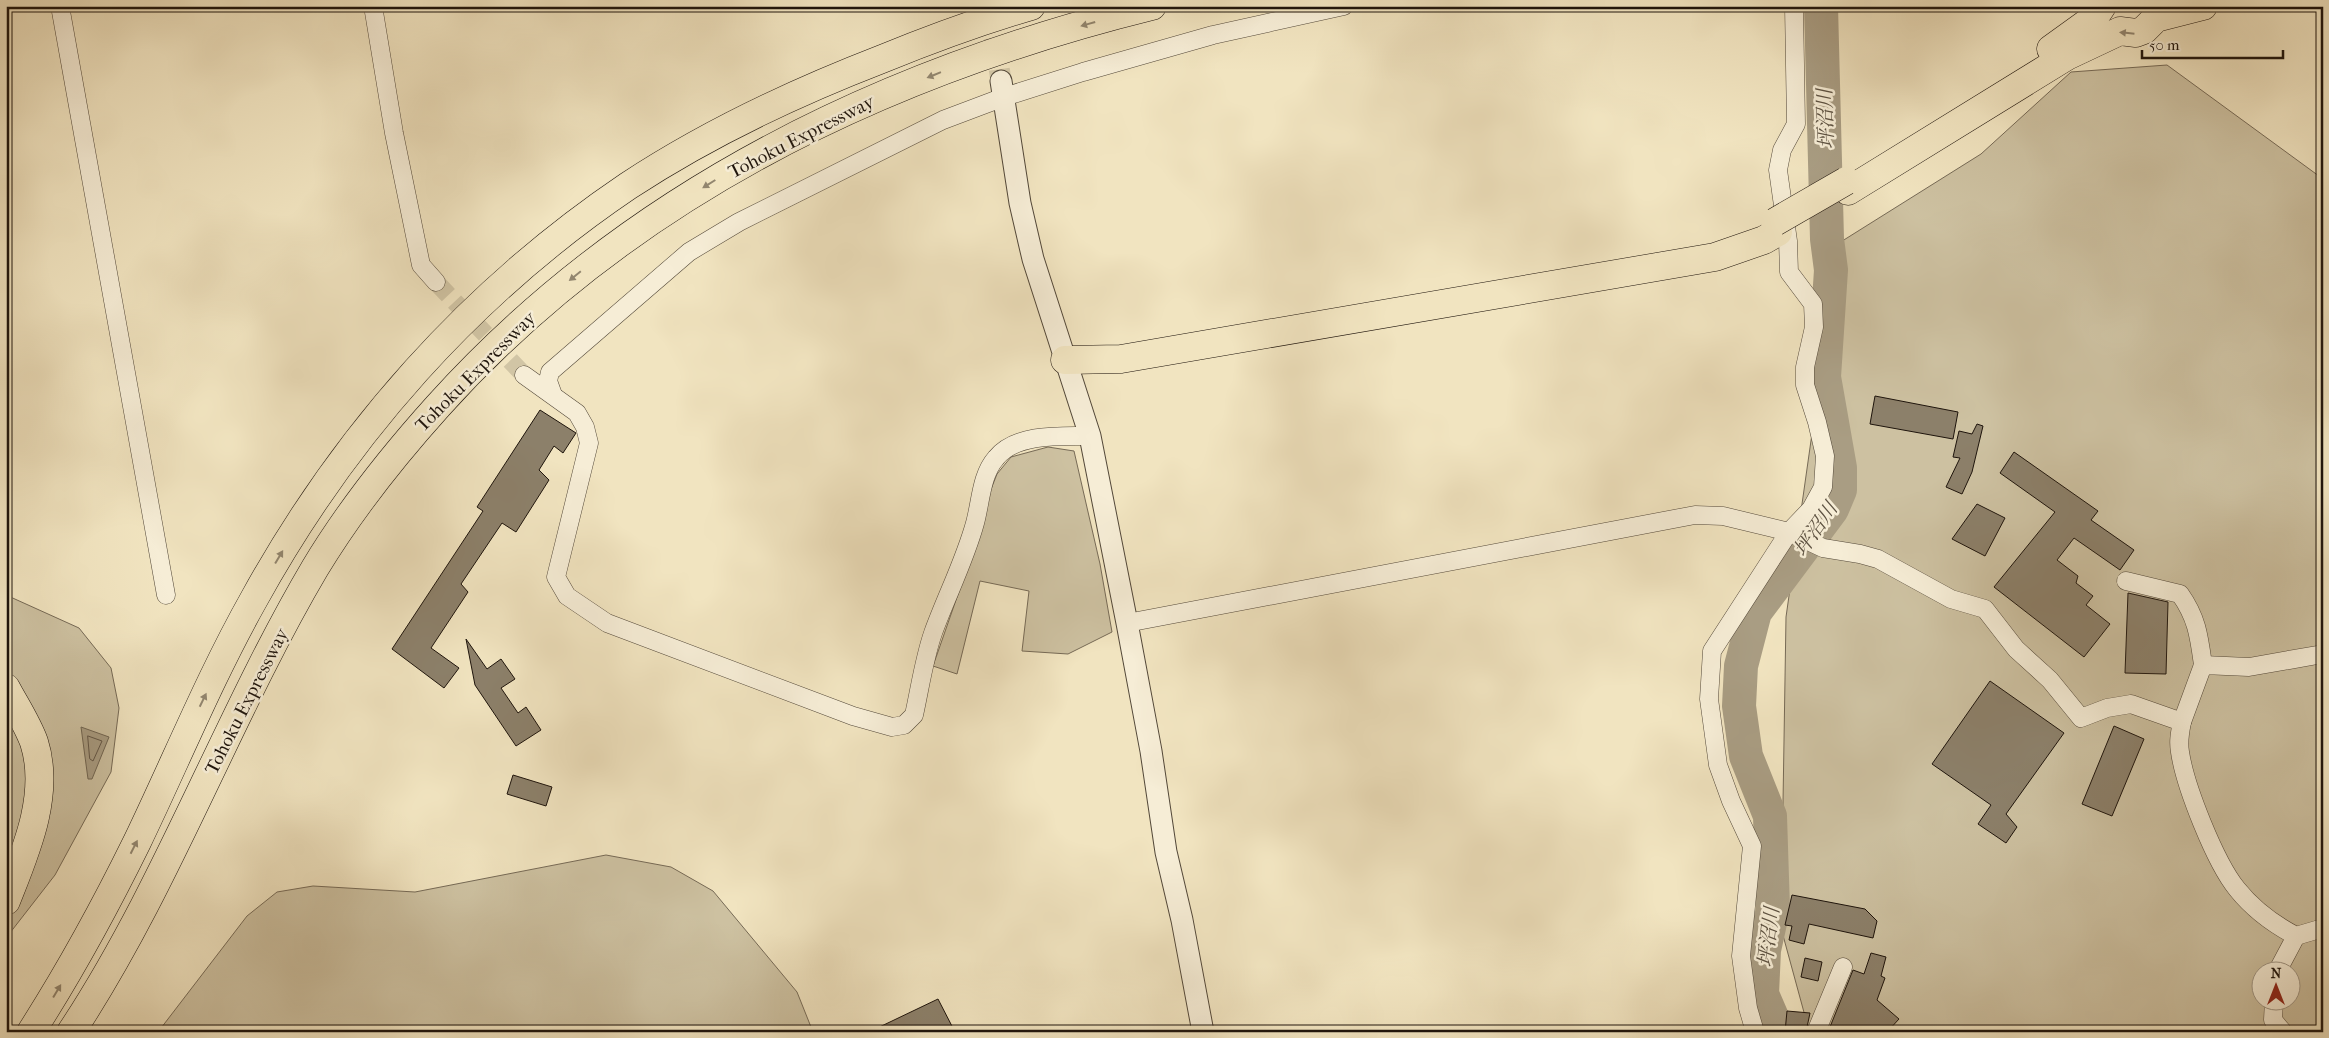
<svg xmlns="http://www.w3.org/2000/svg" width="2329" height="1038" font-family="'IM FELL French Canon','Noto Serif JP',serif">
<style>
.green{fill:#cdc1a1;stroke:#766a56;fill-rule:evenodd}
.water{fill:#a99d83;stroke:#716653}
.lines{fill:none;stroke-linecap:round;stroke-linejoin:round}
.shore{stroke:#645848;stroke-width:1}
.river{stroke:#a99d83;stroke-width:34}
.building{fill:#8c806a;stroke:#1e140c}
.minor-tunnel{stroke:#d1c5a5;stroke-width:18;stroke-dasharray:18 9;stroke-linecap:butt}
.tertiary-tunnel{stroke:#d1c5a5;stroke-width:21;stroke-dasharray:21 11;stroke-linecap:butt}
.minor-casing{stroke:#534839;stroke-width:19}
.tertiary-casing{stroke:#534839;stroke-width:23}
.primary-casing{stroke:#1e140c;stroke-width:29}
.motorway-casing{stroke:#1e140c;stroke-width:29}
.minor{stroke:#f6edd6;stroke-width:18}
.tertiary{stroke:#f6edd6;stroke-width:21}
.primary{stroke:#f1e4c0;stroke-width:28}
.motorway{stroke:#f1e4c0;stroke-width:28}
.motorway-bridge-casing{stroke:#1e140c;stroke-width:29;stroke-linecap:butt}
.motorway-bridge{stroke:#f1e4c0;stroke-width:28}
.oneway{fill:#92866f}
.labels{text-anchor:middle;stroke-width:5;stroke-linejoin:round;paint-order:stroke}
.street-label{font-size:19px;fill:#1e140c;stroke:#f6edd6}
.water-label{font-size:20px;font-style:italic;fill:#5d5242;stroke:#f6edd6}
</style>
<rect width="100%" height="100%" fill="#f1e4c0"/>
<filter id="stains"><feTurbulence type="fractalNoise" baseFrequency=".004" numOctaves="4"/><feColorMatrix values="0 0 0 0 .2 0 0 0 0 .09 0 0 0 0 .02 0 0 0 .5 -.17"/></filter>
<radialGradient id="worn" r=".72"><stop offset=".6" stop-color="#630" stop-opacity="0"/><stop offset="1" stop-color="#630" stop-opacity=".3"/></radialGradient>
<g class="green">
<path d="M2167,65l156,114v853h-503l-12,-5 -27,-99 5,-311 53,-374 142,-89 90,-82zM2262,970h30v30h-30z"/>
<polygon points="1048,447 1074,451 1100,564 1112,632 1068,654 1022,651 1029,591 980,581 957,674 933,666 971,557 986,502 997,474 1011,457"/>
<polygon points="6,595 79,628 111,668 119,708 111,772 55,875 6,938"/>
<polygon points="606,855 671,867 713,891 797,992 813,1032 158,1032 247,916 277,892 313,886 415,892"/>
</g>
<polygon class="water" points="81,727 109,737 92,779 88,779"/>
<g class="lines">
<polygon class="shore" points="88,736 102,741 93,761 90,759"/>
<polyline class="river" points="1775,1032 1774,1022 1762,994 1764,950 1773,909 1770,816 1746,756 1739,706 1741,666 1755,612 1832,509 1840,490 1840,468 1824,377 1831,270 1827,239 1821,6"/>
</g>
<g class="building">
<polygon points="1875,396 1958,412 1953,439 1870,424"/>
<polygon points="540,410 576,433 563,453 554,446 539,470 549,480 516,532 502,523 461,584 468,592 431,648 459,668 444,688 392,649 483,511 477,507"/>
<polygon points="1977,424 1983,426 1972,472 1962,494 1946,487 1960,458 1953,457 1959,431 1972,434"/>
<polygon points="2014,452 2098,511 2091,520 2134,550 2120,570 2074,538 2057,560 2078,576 2076,583 2093,596 2086,605 2110,624 2084,657 1994,587 2055,512 2000,473"/>
<polygon points="1977,504 2005,518 1985,556 1952,539"/>
<polygon points="2128,593 2168,602 2166,674 2125,673"/>
<polygon points="466,639 487,669 501,659 515,679 501,688 518,713 526,707 541,730 516,746 475,685"/>
<polygon points="1990,681 2064,733 2006,814 2017,827 2006,843 1978,824 1991,805 1932,764"/>
<polygon points="2114,726 2144,739 2112,816 2082,804"/>
<polygon points="513,775 552,787 546,806 507,794"/>
<polygon points="1792,895 1865,909 1877,921 1873,938 1809,924 1804,944 1789,940 1792,926 1785,925"/>
<polygon points="1871,953 1886,957 1881,976 1885,978 1877,1000 1899,1019 1887,1032 1846,1032 1830,1027 1853,970 1864,974"/>
<polygon points="1805,958 1822,962 1818,981 1801,977"/>
<polygon points="938,999 955,1032 869,1032"/>
<polygon points="1787,1011 1810,1013 1806,1032 1785,1032"/>
</g>
<g class="lines">
<polyline class="minor-tunnel" points="436,282 524,375"/>
<polyline class="tertiary-tunnel" points="990,6 1001,81"/>
<g class="minor-casing">
<g id="minor">
<polyline points="60,6 166,595"/>
<polyline points="373,6 394,133 421,265 436,282"/>
<path d="M524,375l53,38 8,14 4,16 -33,134 11,19 40,27 246,93 39,11 12,-2 10,-10c6,-27 10,-56 19,-82 13,-36 32,-73 42,-110 6,-22 6,-48 21,-65 20,-25 65,-22 94,-22"/>
<polyline points="553,395 548,381 550,372 689,252 739,222 943,120 1004,97 1083,72 1213,35 1344,6"/>
<path d="M2126,581l54,13c17,24 19,42 23,71"/>
<path d="M1127,623l568,-108 28,1 66,16 34,16 37,6 18,5 73,40 34,10 31,40 34,31 31,38 26,-10 24,-4 51,18c-2,10 -4,19 -2,30 5,34 35,110 57,137 16,20 36,35 59,47l27,-8"/>
<polyline points="2182,722 2203,665 2249,667 2323,654"/>
<polyline points="2278,970 2296,936"/>
<polyline points="2274,1000 2273,1020 2283,1032"/>
<polyline points="1755,1032 1748,1008 1741,956 1752,846 1731,801 1718,765 1709,699 1712,651 1789,532 1811,509 1823,487 1825,456 1817,422 1805,385 1805,367 1814,327 1813,304 1789,272 1788,241 1778,170 1782,150 1796,124 1794,6"/>
<polyline points="1816,1032 1843,967"/>
</g>
</g>
<g class="tertiary-casing">
<polyline id="tertiary" points="1001,81 1020,203 1033,259 1090,436 1127,623 1151,751 1166,852 1182,920 1203,1032"/>
</g>
<g class="primary-casing">
<path id="primary" d="M6,688c9,17 21,35 28,54 17,53 -9,111 -28,159"/>
</g>
<g class="motorway-casing">
<g id="motorway">
<polyline points="2051,49 2094,18 2102,6"/>
<polyline points="1848,191 2067,56 2120,31 2136,33 2144,30 2156,18 2203,6"/>
<polyline points="1065,360 1121,359 1715,257 1764,240 1778,232"/>
<path d="M31,1032c39,-61 74,-125 106,-190 39,-81 73,-165 117,-243 91,-165 217,-307 374,-413 79,-52 166,-93 254,-127 49,-20 98,-38 149,-53"/>
<path d="M71,1032c96,-145 156,-315 244,-464 35,-58 78,-112 123,-162 189,-210 443,-333 714,-400"/>
</g>
</g>
<use href="#minor" class="minor"/>
<use href="#tertiary" class="tertiary"/>
<use href="#primary" class="primary"/>
<use href="#motorway" class="motorway"/>
<g class="motorway-bridge-casing">
<polyline id="motorway-bridge" points="1775,222 1846,181"/>
</g>
<use href="#motorway-bridge" class="motorway-bridge"/>
</g>
<defs><path id="oneway-solid" d="M-6-.8H1V-3.2L6.5 0L1 3.2V.8H-6Z" transform="scale(1.25)"/></defs>
<g class="oneway">
<use href="#oneway-solid" transform="translate(1088 24) rotate(164)"/>
<use href="#oneway-solid" transform="translate(2127 33) rotate(-174)"/>
<use href="#oneway-solid" transform="translate(934 75) rotate(158)"/>
<use href="#oneway-solid" transform="translate(709 184) rotate(148)"/>
<use href="#oneway-solid" transform="translate(575 276) rotate(141)"/>
<use href="#oneway-solid" transform="translate(279 557) rotate(-59)"/>
<use href="#oneway-solid" transform="translate(203 700) rotate(-64)"/>
<use href="#oneway-solid" transform="translate(134 847) rotate(-63)"/>
<use href="#oneway-solid" transform="translate(57 991) rotate(-59)"/>
</g>
<g class="labels">
<g class="street-label">
<text transform="translate(801 136) rotate(-27)" y="7">Tohoku Expressway</text>
<text transform="translate(475 371) rotate(-45)" y="7">Tohoku Expressway</text>
<text transform="translate(246 701) rotate(-63)" y="7">Tohoku Expressway</text>
</g>
<g class="water-label">
<text transform="translate(1825 119) rotate(-92)" y="7">坪沼川</text>
<text transform="translate(1815 529) rotate(-55)" y="7">坪沼川</text>
<text transform="translate(1768 937) rotate(-83)" y="7">坪沼川</text>
</g>
</g>
<rect width="2329" height="1038" fill="none" stroke="#f1e4c0" stroke-width="25"/>
<rect x="8" y="8" width="2314" height="1023" fill="none" stroke="#1e140c" stroke-width="2.5"/>
<rect x="12" y="12" width="2304" height="1013" fill="none" stroke="#1e140c"/>
<g transform="translate(2276 986)"><circle r="24" fill="#f6edd6" stroke="#a09685"/>
<path d="M0-4L9 19L0 12L-9 19Z" fill="#8f2418"/>
<text y="-8" font-size="14" font-weight="bold" text-anchor="middle" fill="#1e140c">N</text>
</g>
<path d="M2142 50v8h141v-8" fill="none" stroke="#1e140c" stroke-width="2.5"/>
<text x="2149" y="50" font-size="15" fill="#1e140c" stroke="#f6edd6" stroke-width="4" paint-order="stroke">50 m</text>
<rect width="100%" height="100%" filter="url(#stains)"/>
<rect width="100%" height="100%" fill="url(#worn)"/>
</svg>
